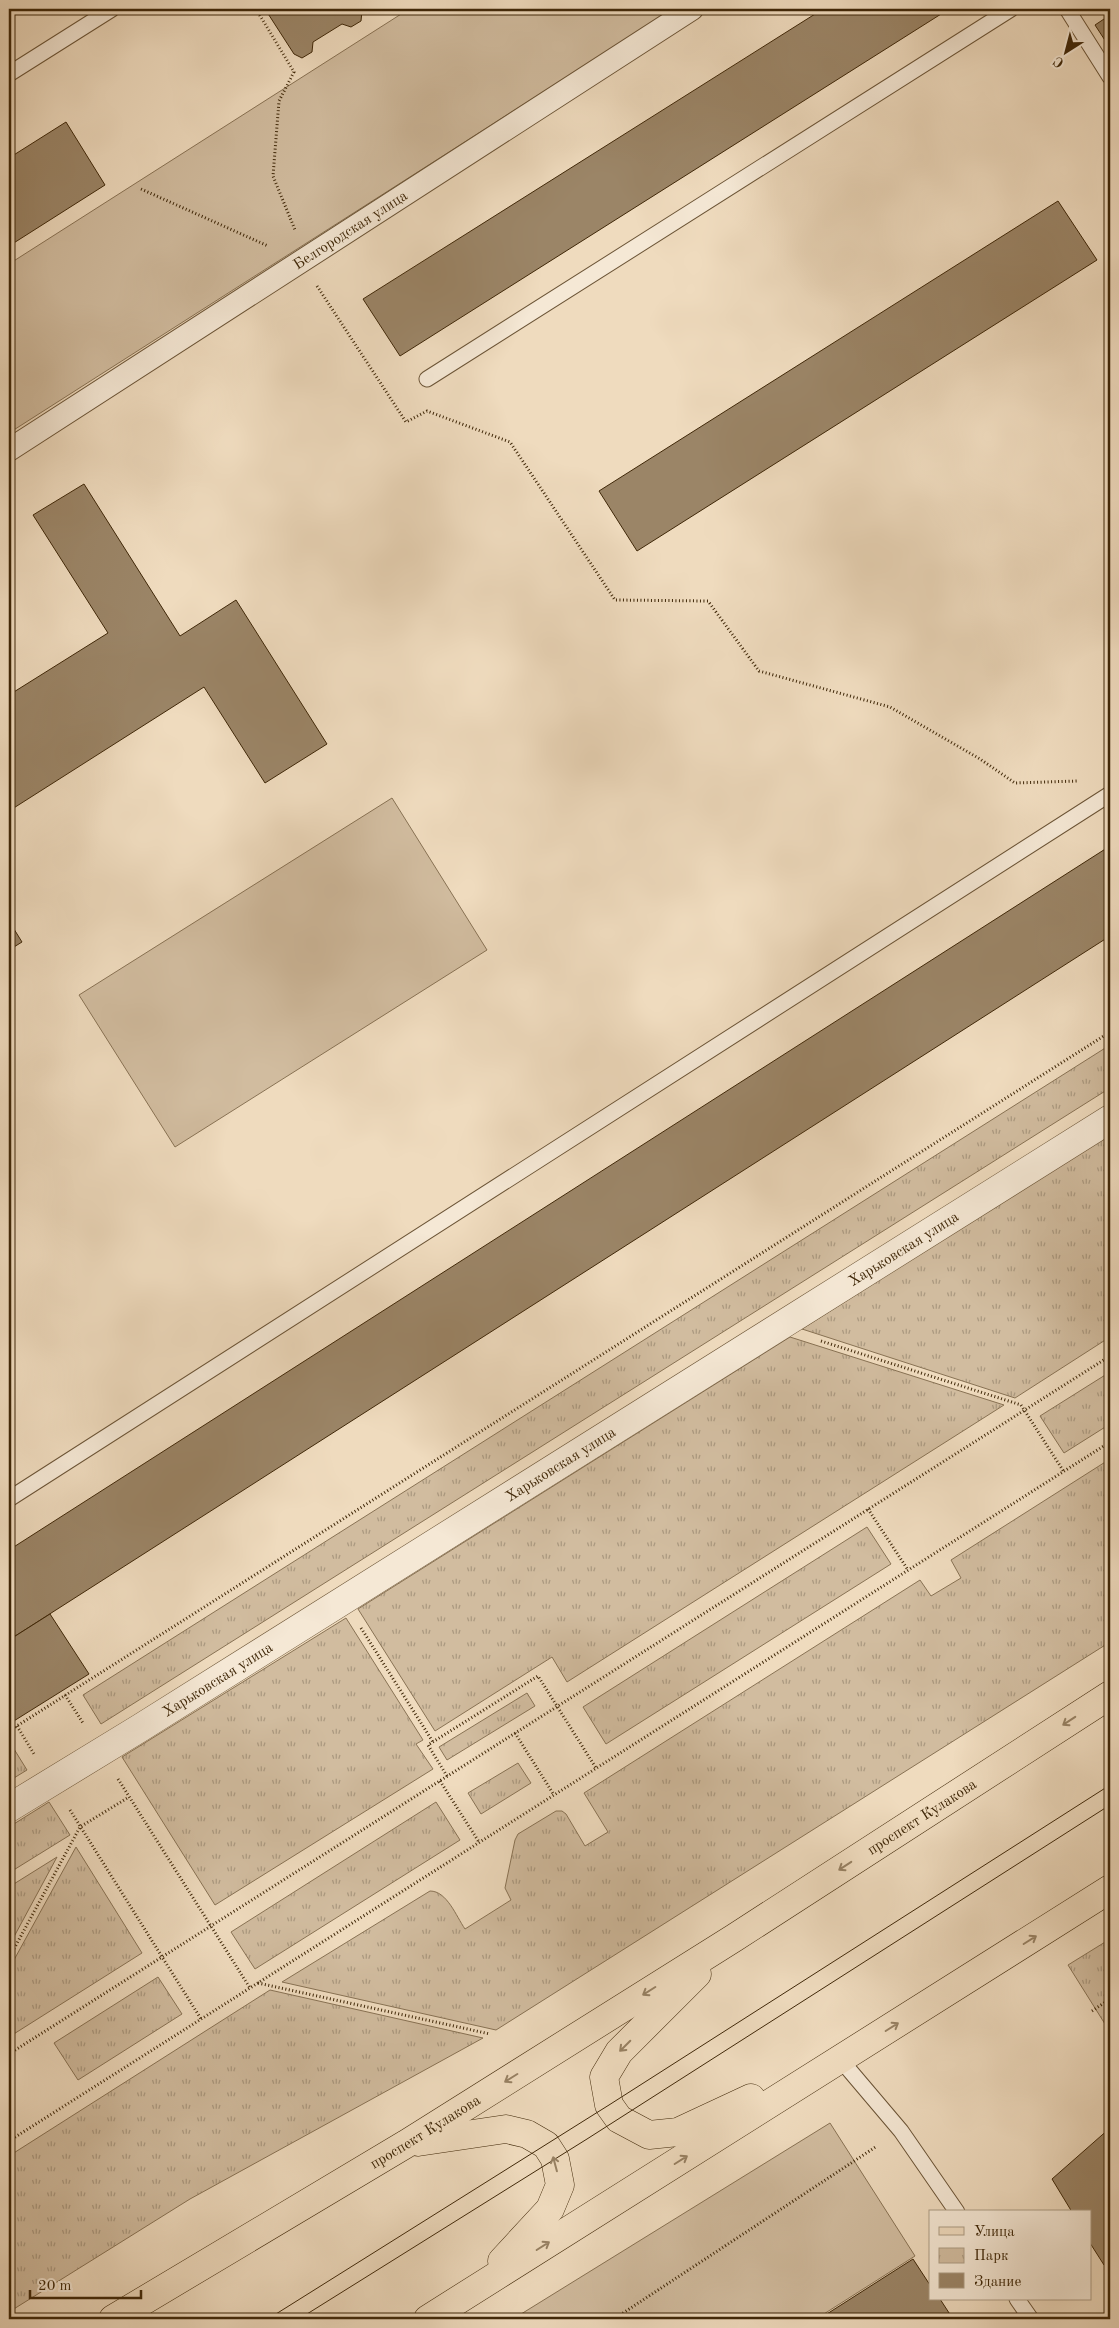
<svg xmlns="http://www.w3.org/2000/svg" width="1119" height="2328" font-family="'Old Standard TT',serif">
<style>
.grass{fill:#d1bc9f;stroke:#887254}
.park{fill:url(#park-tufts);stroke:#887254}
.building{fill:#9b8567;stroke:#3f2708}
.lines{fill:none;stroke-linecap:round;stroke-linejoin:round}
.service-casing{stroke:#6b5436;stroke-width:17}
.pedestrian-casing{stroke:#6b5436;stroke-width:24}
.tertiary-casing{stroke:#6b5436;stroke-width:29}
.primary-casing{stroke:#3f2708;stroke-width:29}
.path{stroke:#3f2708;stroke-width:3;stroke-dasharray:1 2.5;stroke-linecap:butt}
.service{stroke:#f5e8d5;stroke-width:15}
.pedestrian{stroke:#f5e8d5;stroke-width:22}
.tertiary{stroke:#f5e8d5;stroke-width:28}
.primary{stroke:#efdbbe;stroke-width:28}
.tram{stroke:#3f2708;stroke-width:1}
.oneway{stroke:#978163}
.labels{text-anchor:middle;stroke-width:4;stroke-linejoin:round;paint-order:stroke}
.street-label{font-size:15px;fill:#3f2708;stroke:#f5e8d5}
</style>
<defs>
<pattern id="park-tufts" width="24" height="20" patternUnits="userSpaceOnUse" patternTransform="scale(1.25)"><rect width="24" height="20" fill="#d1bc9f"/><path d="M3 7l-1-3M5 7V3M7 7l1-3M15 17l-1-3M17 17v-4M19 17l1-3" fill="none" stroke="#ab9980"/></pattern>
</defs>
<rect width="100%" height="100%" fill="#efdbbe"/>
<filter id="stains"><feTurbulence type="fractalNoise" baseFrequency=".004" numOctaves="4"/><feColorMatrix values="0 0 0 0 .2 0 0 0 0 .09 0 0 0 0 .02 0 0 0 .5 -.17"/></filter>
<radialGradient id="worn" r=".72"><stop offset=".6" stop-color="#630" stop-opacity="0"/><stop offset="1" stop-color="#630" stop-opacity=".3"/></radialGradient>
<g class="grass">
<polygon points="409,9 673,9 9,433 9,264"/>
<polygon points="392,798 487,950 175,1147 79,995"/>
<polygon points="830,2123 915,2256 816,2319 513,2319"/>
</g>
<g class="park">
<polygon points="1110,1045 1110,1088 101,1724 83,1695"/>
<polygon points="1110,1133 1110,1337 1015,1398 802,1329"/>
<polygon points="790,1337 1004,1405 567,1682 552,1657 435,1731 358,1609"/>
<polygon points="1110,1372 1110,1424 1064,1453 1040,1416"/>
<path d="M1110,1459v183l-614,388 -214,-48 148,-91c17,0 26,25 35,38l46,-29 -6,-12 10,-48 3,-6 38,-23h6l4,3 19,32 23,-14 -24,-39 336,-213 11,16 30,-18 -10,-18z"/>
<polygon points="867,1527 891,1564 606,1744 583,1707"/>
<polygon points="346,1618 423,1740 416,1744 433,1769 215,1905 122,1757"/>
<polygon points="527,1693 535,1706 447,1760 439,1747"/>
<polygon points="14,1749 27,1770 9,1781 9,1752"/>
<polygon points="518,1763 531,1783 481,1814 468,1793"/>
<polygon points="49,1802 70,1835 12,1871 9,1865 9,1827"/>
<polygon points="436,1802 460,1840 255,1969 231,1932"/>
<polygon points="76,1847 142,1953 9,2037 9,1969"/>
<polygon points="57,1857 9,1946 9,1887"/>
<polygon points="1110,1939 1110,2032 1068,1965"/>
<polygon points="158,1977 182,2014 78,2080 54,2043"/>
<polygon points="270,1990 483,2038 190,2199 9,2312 9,2156"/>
</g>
<g class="building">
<polygon points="265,9 366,9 362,11 361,21 351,27 342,24 313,42 312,52 302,58 294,54"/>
<polygon points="823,9 949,9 400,356 363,299"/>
<polygon points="1110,15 1110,48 1095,25"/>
<polygon points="66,122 105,185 9,246 9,158"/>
<polygon points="1058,201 1097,260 637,551 599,491"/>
<polygon points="84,484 180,636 236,600 327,744 265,783 204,687 9,811 9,695 108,633 33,515"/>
<polygon points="1110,846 1110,936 9,1640 9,1550"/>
<polygon points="9,921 22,942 9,950"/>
<polygon points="50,1614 89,1674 9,1724 9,1640"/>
<polygon points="1110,2128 1110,2262 1104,2265 1090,2243 1090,2212 1072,2212 1052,2179"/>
<polygon points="913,2259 930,2285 930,2299 940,2299 953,2319 819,2319"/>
</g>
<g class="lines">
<g class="service-casing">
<g id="service">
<polyline points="1067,9 1110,77"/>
<polyline points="9,74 112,9"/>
<polyline points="427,379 1011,9"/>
<polyline points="9,1499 1110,794"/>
<polyline points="840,2059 901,2131 957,2212"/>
<polyline points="1017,2299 1031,2319"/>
</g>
</g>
<g class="pedestrian-casing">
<g id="pedestrian">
<path id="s1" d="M9,450l683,-441"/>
</g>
</g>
<g class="tertiary-casing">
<g id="tertiary">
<path id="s2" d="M9,1808l131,-80 970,-609"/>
</g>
</g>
<g class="primary-casing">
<g id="primary">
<polyline points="697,1974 619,2052 604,2077 609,2105 619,2119 649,2135 678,2132 751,2098"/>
<polyline points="418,2142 506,2129 527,2134 546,2145 555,2159 560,2185 550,2209 502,2261"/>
<path id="s3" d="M113,2319l293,-175 328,-206 376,-243"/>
<polyline points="428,2319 1110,1889"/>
</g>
</g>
<g class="path">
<polyline points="256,9 294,72 279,101 273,176 295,230"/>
<polyline points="141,189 268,246"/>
<polyline points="317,286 406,422 427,411 510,442 615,600 708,601 759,671 890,707 980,759 1015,783 1077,781"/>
<polyline points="1105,940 1110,949"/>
<polyline points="821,1341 1021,1405 1064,1472"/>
<polyline points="868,1509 908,1570"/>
<polyline points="361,1628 433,1742"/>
<polyline points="65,1695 83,1723"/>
<polyline points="17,1726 34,1754"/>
<polyline points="9,1731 1110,1032"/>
<polyline points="515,1733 554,1795"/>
<polyline points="447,1776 428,1745 538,1676 596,1768"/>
<polyline points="118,1779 250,1988"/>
<polyline points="440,1781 479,1842"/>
<polyline points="70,1810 201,2019"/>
<polyline points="9,1958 80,1827 129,1797"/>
<polyline points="258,1983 490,2034"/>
<polyline points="1092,2011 1110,1999"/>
<polyline points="9,2054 1110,1356"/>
<polyline points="9,2141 1110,1442"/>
<polyline points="614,2319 877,2146"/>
</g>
<use href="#service" class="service"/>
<use href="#pedestrian" class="pedestrian"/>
<use href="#tertiary" class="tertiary"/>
<use href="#primary" class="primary"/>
<g class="tram">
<polyline points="268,2319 609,2105 1110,1785"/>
<polyline points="299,2319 587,2139 1110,1805"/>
</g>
</g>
<defs><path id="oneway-shaft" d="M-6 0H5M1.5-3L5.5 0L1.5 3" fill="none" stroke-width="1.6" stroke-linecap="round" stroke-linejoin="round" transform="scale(1.25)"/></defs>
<g class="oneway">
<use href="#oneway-shaft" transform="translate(1069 1721) rotate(147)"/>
<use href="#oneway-shaft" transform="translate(845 1866) rotate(147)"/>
<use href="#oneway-shaft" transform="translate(1030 1940) rotate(-32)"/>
<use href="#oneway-shaft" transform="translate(649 1991) rotate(148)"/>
<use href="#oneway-shaft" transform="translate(892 2027) rotate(-32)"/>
<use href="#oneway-shaft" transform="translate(625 2046) rotate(135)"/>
<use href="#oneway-shaft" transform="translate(511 2078) rotate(148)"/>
<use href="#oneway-shaft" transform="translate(681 2160) rotate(-32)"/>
<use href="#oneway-shaft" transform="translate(555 2164) rotate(-105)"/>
<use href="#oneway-shaft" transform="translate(543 2246) rotate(-32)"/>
</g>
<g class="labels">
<g class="street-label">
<text dy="5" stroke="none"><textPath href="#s1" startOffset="406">Белгородская улица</textPath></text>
<text dy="5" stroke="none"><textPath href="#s2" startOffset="1055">Харьковская улица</textPath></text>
<text dy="5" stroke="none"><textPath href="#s2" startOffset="650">Харьковская улица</textPath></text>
<text dy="5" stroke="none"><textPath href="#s2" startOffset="245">Харьковская улица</textPath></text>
<text dy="5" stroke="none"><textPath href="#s3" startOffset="952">проспект Кулакова</textPath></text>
<text dy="5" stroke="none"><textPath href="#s3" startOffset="364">проспект Кулакова</textPath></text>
</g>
</g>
<rect width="1119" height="2328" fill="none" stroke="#efdbbe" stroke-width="30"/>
<rect x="10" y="10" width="1099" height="2308" fill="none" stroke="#3f2708" stroke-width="2.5"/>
<rect x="15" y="15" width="1089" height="2298" fill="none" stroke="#3f2708"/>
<rect x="929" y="2210" width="162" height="90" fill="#f5e8d5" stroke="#ac9b83"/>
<rect x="939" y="2227" width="25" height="8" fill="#efdbbe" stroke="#ac9b83"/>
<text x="974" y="2236" font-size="15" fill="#3f2708">Улица</text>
<rect x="939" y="2248" width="25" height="15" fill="url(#park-tufts)" stroke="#ac9b83"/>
<text x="974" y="2260" font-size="15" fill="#3f2708">Парк</text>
<rect x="939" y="2273" width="25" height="15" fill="#9b8567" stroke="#ac9b83"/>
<text x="974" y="2286" font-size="15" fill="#3f2708">Здание</text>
<g transform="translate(1066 52) rotate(216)" stroke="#f5e8d5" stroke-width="4" paint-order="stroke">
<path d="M0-4L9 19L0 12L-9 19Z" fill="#3f2708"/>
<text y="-8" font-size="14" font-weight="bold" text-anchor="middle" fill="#3f2708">С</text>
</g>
<path d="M30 2290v8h111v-8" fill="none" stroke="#3f2708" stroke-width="2.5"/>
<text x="38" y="2290" font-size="15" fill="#3f2708" stroke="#f5e8d5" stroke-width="4" paint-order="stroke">20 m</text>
<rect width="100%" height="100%" filter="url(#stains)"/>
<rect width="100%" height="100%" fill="url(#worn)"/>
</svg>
